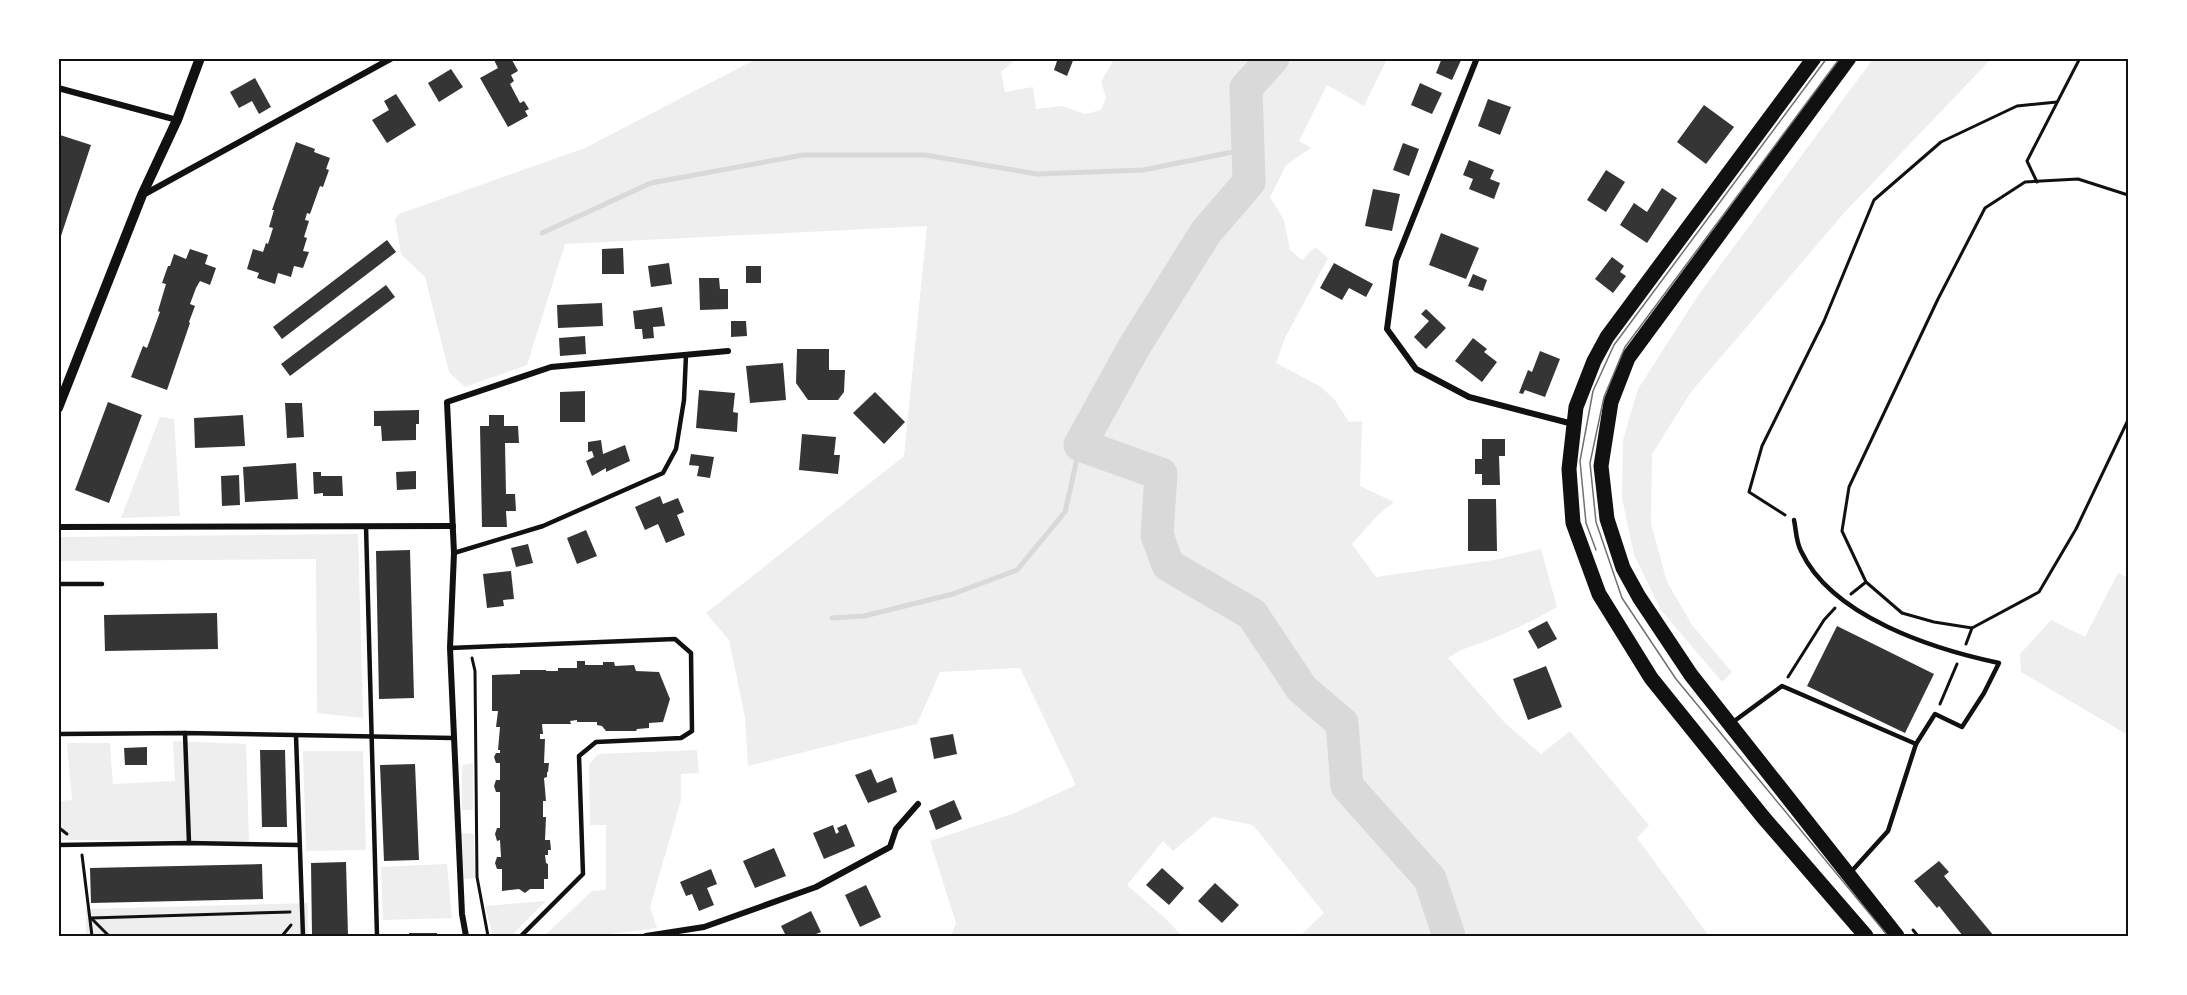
<svg xmlns="http://www.w3.org/2000/svg" width="2187" height="995" font-family="'Noto Sans',sans-serif">
<style>
.green{fill:#eee}
.lines{fill:none;stroke-linecap:round;stroke-linejoin:round}
.stream{stroke:#d9d9d9;stroke-width:5}
.river{stroke:#d9d9d9;stroke-width:33}
.building{fill:#353535}
.path{stroke:#111;stroke-width:3}
.service{stroke:#111;stroke-width:4.5}
.minor{stroke:#111;stroke-width:6}
.tertiary{stroke:#111;stroke-width:10}
.primary{stroke:#111;stroke-width:15}
.tram{stroke:#707070;stroke-width:1.5}
.neatline{fill:none;stroke:#111;stroke-width:2}
</style>
<rect width="100%" height="100%" fill="#fff"/>
<g class="green">
<path d="M758,58l258,1 -15,13 4,20 28,-5 3,22 26,-3 23,8 16,-4 5,-12 -5,-16 13,-23h273l-23,47 -37,-21 -28,56 12,7 -25,17 -16,32 14,23 6,30 12,10 13,-13 13,11 -43,80 -9,25 45,24 14,13 14,22 13,-1 -2,65 34,16 -16,13 -26,29 24,33 118,-17 47,-11 16,58c-20,11 -40,22 -61,30 -18,8 -31,9 -48,21l58,66 35,30 29,-23 79,94 -12,13 72,98h-409l24,-23 -71,-88 -40,-8 -40,34 -10,-10 -36,44 38,33 17,18h-231l5,-13 -26,-82 85,-28 61,-28 -56,-117 -80,4 -23,52 -169,42 -3,-49 -16,-77 -23,-27 198,-157 23,-230 -362,18 -38,121 -62,22 -16,-15 -24,-95 -24,-23 -6,-35 4,-5 186,-66z"/>
<polygon points="1873,59 1991,59 1844,213 1691,392 1652,454 1651,524 1667,582 1692,625 1732,672 1722,682 1661,610 1634,555 1622,498 1623,440 1638,389 1699,294"/>
<polygon points="160,417 174,419 180,516 121,518"/>
<polygon points="358,534 363,718 317,713 316,559 59,561 59,537"/>
<polygon points="2118,573 2128,578 2128,735 2021,672 2020,654 2051,620 2085,637"/>
<polygon points="173,741 246,744 249,841 59,840 59,801 72,800 67,743 110,743 113,784 175,781"/>
<polygon points="697,750 699,773 681,774 681,800 650,907 657,928 593,936 544,936 592,891 606,890 606,825 590,825 589,765 598,754"/>
<polygon points="303,751 363,751 366,850 306,851"/>
<polygon points="473,763 473,810 462,810 462,765"/>
<polygon points="461,833 474,834 475,878 464,879"/>
<polygon points="447,864 452,918 383,920 381,867"/>
<polygon points="546,901 511,936 493,936 485,906"/>
<polygon points="308,903 308,936 86,936 86,909"/>
</g>
<g class="lines">
<g class="stream">
<polyline points="542,233 651,183 803,155 925,155 1037,174 1143,170 1248,149"/>
<polyline points="832,618 864,616 953,594 1017,570 1065,512 1080,445"/>
</g>
<polyline class="river" points="1273,58 1246,88 1249,182 1206,232 1134,347 1080,445 1161,474 1157,535 1168,565 1252,614 1302,689 1342,723 1347,786 1430,879 1449,936"/>
</g>
<g class="building">
<polygon points="493,58 511,58 518,71 511,75 514,81 510,84 520,103 524,101 529,109 525,111 528,116 508,127 480,78 498,68"/>
<polygon points="1058,58 1074,58 1067,76 1054,70"/>
<polygon points="1442,58 1462,58 1452,80 1436,73"/>
<polygon points="451,69 463,87 439,102 428,83"/>
<polygon points="255,78 271,107 259,114 252,101 239,108 230,92"/>
<polygon points="1420,83 1442,93 1432,114 1411,105"/>
<polygon points="396,94 416,125 387,143 372,120 389,110 384,101"/>
<polygon points="1488,99 1511,107 1500,135 1478,126"/>
<polygon points="1704,105 1734,127 1706,164 1677,142"/>
<polygon points="60,135 91,145 59,242 58,139"/>
<polygon points="296,142 315,149 314,152 330,158 326,169 329,170 323,187 320,186 310,214 307,213 305,220 309,221 304,237 307,238 303,251 309,252 303,268 294,266 291,277 278,273 275,284 257,278 259,273 247,269 253,249 263,252 266,243 268,244 273,228 269,227 274,210 272,210"/>
<polygon points="1403,143 1419,149 1409,176 1393,170"/>
<polygon points="1469,160 1494,170 1490,179 1500,183 1494,199 1469,189 1473,179 1463,175"/>
<polygon points="1606,170 1625,182 1606,212 1587,200"/>
<polygon points="1662,188 1677,198 1647,243 1620,225 1634,203 1647,212"/>
<polygon points="1373,189 1400,194 1392,231 1365,226"/>
<polygon points="1441,233 1479,248 1466,279 1429,265"/>
<polygon points="387,240 396,252 282,339 273,327"/>
<polygon points="623,248 624,274 602,274 602,249"/>
<polygon points="190,249 208,255 205,264 216,268 210,285 200,281 196,288 190,304 195,306 189,322 190,323 167,390 131,377 143,346 147,348 160,312 158,311 166,284 162,283 168,266 170,266 174,254 186,259"/>
<polygon points="1612,257 1624,266 1620,272 1626,276 1613,293 1595,279"/>
<polygon points="669,263 672,284 651,287 648,266"/>
<polygon points="1334,263 1373,284 1366,297 1349,288 1342,300 1320,288"/>
<rect x="746" y="266" width="15" height="17"/>
<polygon points="1473,274 1487,280 1483,291 1468,286"/>
<polygon points="699,278 719,278 720,289 728,289 728,309 700,310"/>
<polygon points="386,285 395,297 290,376 281,364"/>
<polygon points="602,303 603,326 558,328 557,305"/>
<polygon points="662,307 665,326 653,327 654,338 643,339 642,329 635,329 633,311"/>
<polygon points="1426,309 1446,328 1426,349 1414,337 1429,321 1421,314"/>
<polygon points="731,321 746,321 747,336 731,337"/>
<polygon points="585,336 586,354 560,356 559,338"/>
<polygon points="1473,338 1487,349 1484,352 1497,362 1482,382 1455,361"/>
<polygon points="797,349 829,349 829,370 845,370 844,392 838,400 808,400 796,383"/>
<polygon points="1540,351 1560,359 1545,397 1525,390 1523,394 1519,393 1528,370 1532,372"/>
<polygon points="783,363 786,400 750,403 746,366"/>
<polygon points="699,390 735,393 733,412 738,413 737,432 696,428"/>
<polygon points="585,391 585,422 560,422 560,392"/>
<polygon points="875,392 905,422 884,444 853,413"/>
<polygon points="108,402 142,415 109,503 75,490"/>
<polygon points="285,403 302,403 304,437 287,438"/>
<polygon points="419,410 419,424 416,424 416,440 382,441 381,426 374,426 374,411"/>
<polygon points="243,415 245,446 195,448 194,418"/>
<polygon points="489,415 504,415 504,426 518,426 519,443 505,443 506,494 515,494 516,511 506,511 507,527 482,527 480,426 489,426"/>
<polygon points="802,434 836,437 834,455 840,455 838,474 799,470"/>
<polygon points="1482,439 1505,439 1505,456 1499,456 1500,485 1482,485 1482,474 1475,474 1475,459 1482,459"/>
<polygon points="601,440 603,454 625,445 630,461 606,472 606,468 592,476 586,461 594,457 592,451 588,452 588,442"/>
<polygon points="691,454 714,457 710,478 697,476 699,466 689,465"/>
<polygon points="296,463 298,499 245,502 243,467"/>
<polygon points="416,471 416,489 397,490 396,472"/>
<polygon points="313,472 321,472 321,476 342,476 343,496 323,496 323,493 314,494"/>
<polygon points="239,475 240,505 222,506 221,476"/>
<polygon points="660,496 663,504 678,498 684,512 677,515 685,535 666,543 658,524 645,530 635,507"/>
<polygon points="1468,499 1496,499 1497,551 1468,551"/>
<polygon points="586,530 597,556 577,564 567,538"/>
<polygon points="528,544 533,563 516,567 511,548"/>
<polygon points="410,550 414,698 379,699 376,551"/>
<polygon points="511,571 514,599 503,600 504,606 487,608 483,574"/>
<polygon points="217,613 218,649 105,651 104,615"/>
<polygon points="1547,621 1557,639 1538,649 1528,631"/>
<polygon points="1837,626 1934,674 1905,733 1807,686"/>
<polygon points="577,661 585,661 585,665 603,665 603,662 614,662 615,666 634,665 636,671 659,672 670,699 663,722 649,723 649,728 637,729 636,731 606,731 602,726 597,725 597,722 577,722 577,720 570,721 571,724 542,724 543,734 540,734 540,739 545,739 544,763 549,763 548,772 547,772 547,777 544,778 546,801 543,801 543,817 546,817 545,840 550,840 551,850 548,850 548,855 545,855 546,863 548,864 548,879 544,879 544,889 530,889 525,893 519,889 502,891 502,869 497,869 495,863 497,857 501,857 500,840 497,841 495,834 497,828 500,828 500,792 496,792 494,786 496,780 500,780 500,763 496,763 494,757 496,753 500,753 500,750 498,750 500,727 496,727 498,711 492,711 492,675 520,674 520,670 546,670 546,671 558,671 558,668 577,668"/>
<polygon points="1546,666 1562,707 1528,720 1513,679"/>
<polygon points="953,734 957,754 934,759 930,738"/>
<polygon points="147,747 147,765 125,765 124,748"/>
<polygon points="260,750 285,750 287,827 262,827"/>
<polygon points="415,764 419,860 384,861 380,765"/>
<polygon points="871,769 877,783 892,777 897,792 868,803 855,775"/>
<polygon points="954,800 962,819 936,830 929,811"/>
<polygon points="846,824 855,846 824,859 813,833 833,825 836,834 839,832 837,828"/>
<polygon points="774,848 786,876 755,888 743,861"/>
<polygon points="1939,861 1949,872 1944,876 1994,936 1963,936 1939,906 1937,908 1914,881"/>
<polygon points="346,862 348,936 312,936 311,863"/>
<polygon points="262,864 263,899 91,903 90,868"/>
<polygon points="1162,868 1184,888 1169,905 1146,885"/>
<polygon points="711,869 717,884 707,888 714,905 699,911 692,894 686,896 680,882"/>
<polygon points="1215,883 1239,905 1222,923 1198,901"/>
<polygon points="866,885 881,917 860,927 845,895"/>
<polygon points="811,911 821,932 811,936 786,936 781,926"/>
<rect x="409" y="933" width="28" height="3"/>
</g>
<g class="lines">
<g class="path">
<polyline points="2037,182 2027,161 2080,58"/>
<polyline points="2128,195 2078,179 2025,182 1985,208 1938,299 1849,487 1842,531 1866,582 1902,613 1934,622 1972,628 2039,592 2076,529 2128,420"/>
<polyline points="1785,515 1749,492 1762,446 1824,321 1874,200 1941,142 2017,106 2057,102"/>
<polyline points="1851,594 1866,582"/>
<polyline points="1966,644 1972,628"/>
<polyline points="472,658 475,671 477,877 488,936"/>
<polyline points="1788,677 1824,620 1835,608"/>
<polyline points="1940,704 1957,664"/>
<polyline points="58,827 67,834"/>
<polyline points="82,855 92,936"/>
<polyline points="91,918 290,912"/>
<polyline points="92,919 109,936"/>
<polyline points="1913,930 1918,936"/>
<polyline points="282,936 291,925"/>
</g>
<g class="service">
<path d="M1794,520c2,9 2,22 7,31 31,66 132,98 198,112l-15,30 -22,34 -27,-13 -19,30"/>
<polyline points="366,526 377,936"/>
<polyline points="454,553 543,526 663,473 676,449 684,400 686,355"/>
<polyline points="58,584 102,584"/>
<polyline points="450,648 675,639 691,653 692,731 681,738 596,742 579,756 583,874 521,936"/>
<polyline points="1733,722 1782,686 1916,744 1888,831 1850,873"/>
<polyline points="185,733 189,843"/>
<polyline points="58,734 185,733 453,738"/>
<polyline points="296,736 303,936"/>
<polyline points="58,845 189,843 299,845"/>
</g>
<g class="minor">
<polyline points="1477,58 1396,261 1387,329 1416,369 1469,397 1573,424"/>
<polyline points="58,88 177,120"/>
<polyline points="143,195 392,58"/>
<polyline points="58,527 453,526"/>
<polyline points="466,936 462,914 450,648 454,553 447,402 551,367 728,351"/>
<polyline points="646,936 704,927 816,887 890,847 896,829 918,804"/>
</g>
<polyline class="tertiary" points="58,408 142,195 177,120 200,58"/>
<g class="primary">
<polyline points="1814,58 1607,337 1594,361 1576,407 1569,469 1573,523 1599,594 1651,678 1763,817 1866,936"/>
<polyline points="1849,58 1628,358 1611,402 1601,466 1607,519 1623,568 1639,597 1691,675 1897,936"/>
</g>
<g class="tram">
<polyline points="1840,58 1625,347 1604,397 1590,463 1596,522 1622,598 1676,679 1888,936"/>
<polyline points="1596,550 1586,523 1580,461 1593,391 1614,345 1827,58"/>
</g>
</g>
<rect width="2187" height="995" fill="none" stroke="#ffffff" stroke-width="120"/>
<rect x="60" y="60" width="2067" height="875" class="neatline"/>
</svg>
